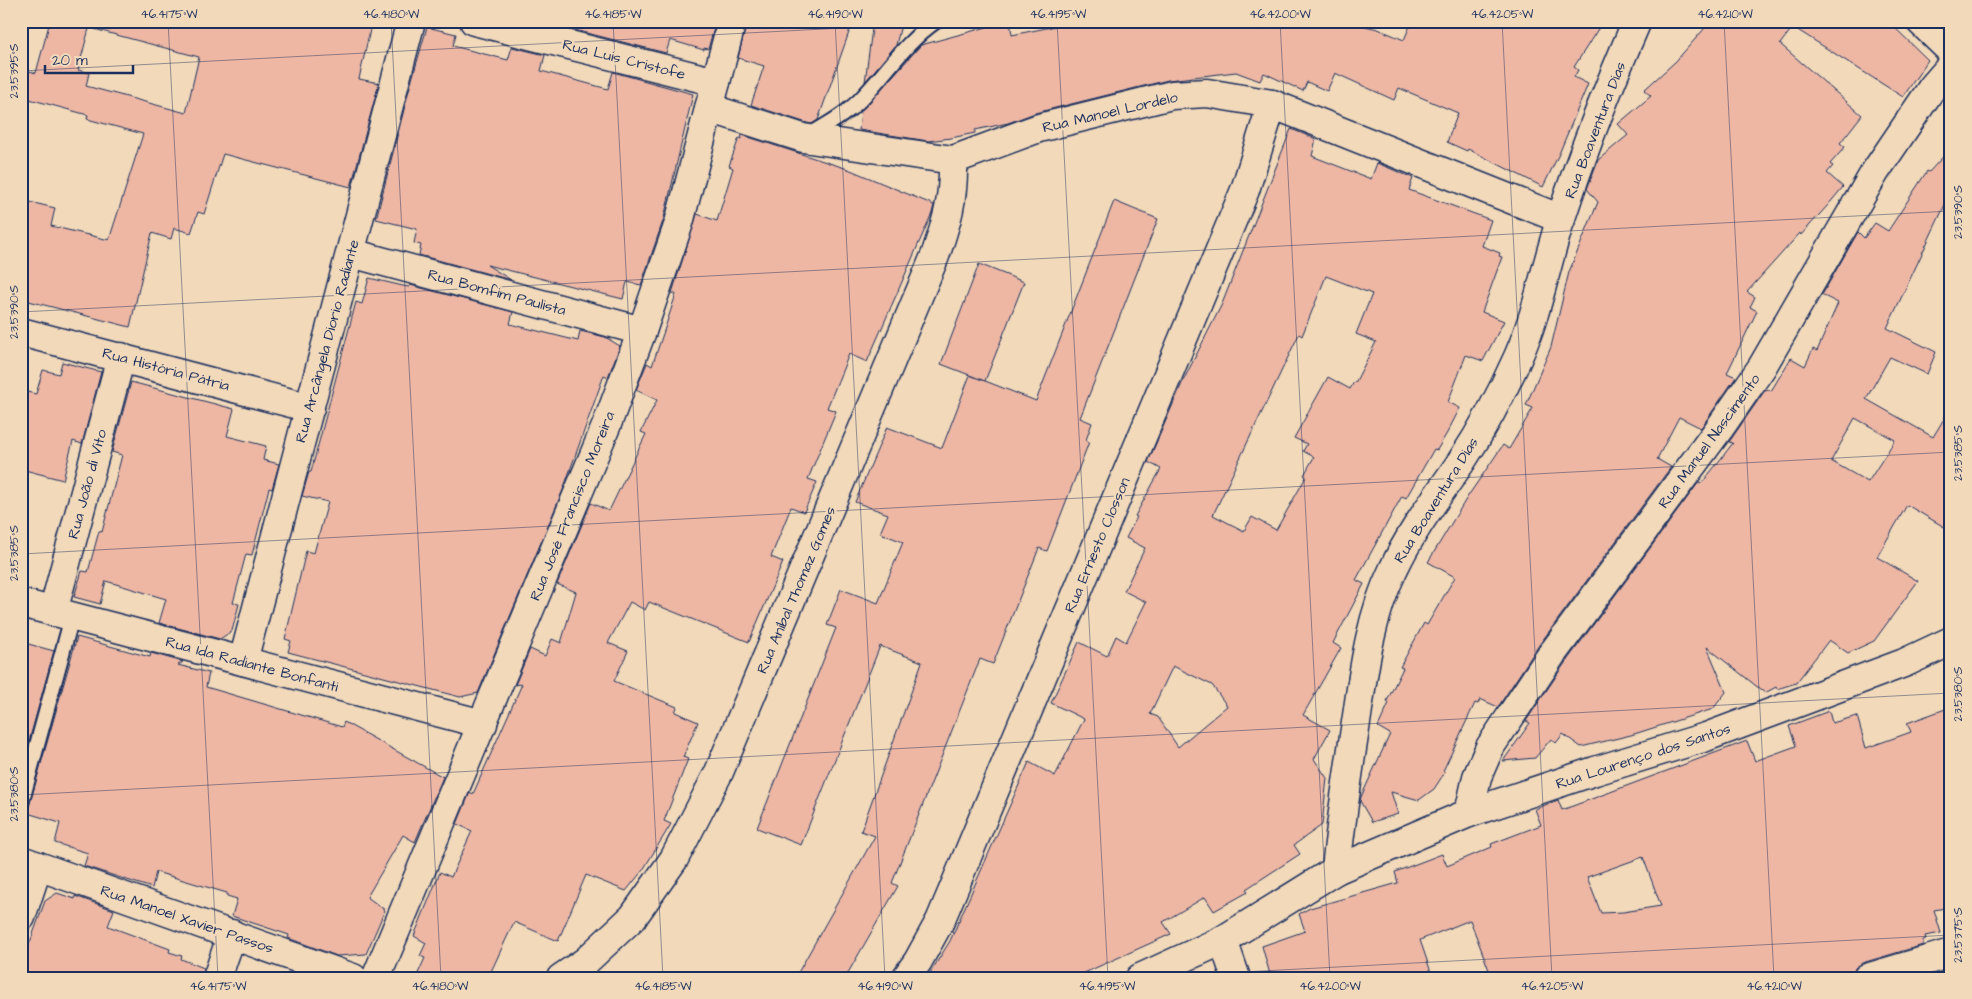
<svg xmlns="http://www.w3.org/2000/svg" width="1972" height="999" font-family="'Architects Daughter',sans-serif">
<style>
.building{fill:#eeb7a4;stroke:#1b2f5e;fill-rule:evenodd}
.lines{fill:none;stroke-linecap:round;stroke-linejoin:round}
.lane-casing{stroke:#1b2f5e;stroke-width:18}
.street-casing{stroke:#1b2f5e;stroke-width:31}
.lane{stroke:#f2d9ba;stroke-width:14}
.street{stroke:#f2d9ba;stroke-width:28}
.ticks{fill:none;stroke:#1b2f5e;stroke-width:1;stroke-opacity:0.45}
.labels{text-anchor:middle;stroke-width:5;stroke-linejoin:round;paint-order:stroke}
.street-label{font-size:15px;fill:#1b2f5e;stroke:#f2d9ba}
.neatline{fill:none;stroke:#1b2f5e;stroke-width:2}
.ticks-label{font-size:12px;text-anchor:middle;fill:#1b2f5e}
</style>
<rect width="100%" height="100%" fill="#f2d9ba"/>
<filter id="ink" filterUnits="userSpaceOnUse"><feTurbulence type="fractalNoise" baseFrequency=".02" numOctaves="2"/><feDisplacementMap in="SourceGraphic" scale="10" xChannelSelector="R" yChannelSelector="G"/><feConvolveMatrix kernelMatrix="1 2 1 2 8 2 1 2 1" color-interpolation-filters="sRGB"/></filter>
<g filter="url(#ink)">
<g class="building">
<polygon points="50,21 91,21 78,70 89,73 86,86 186,113 199,57 94,29 95,21 372,21 359,79 379,83 351,187 223,154 204,214 198,212 191,233 174,228 171,239 152,233 130,327 21,299 21,200 55,208 51,226 109,240 143,134 87,119 88,115 22,97 29,71 36,73"/>
<polygon points="568,21 716,21 708,49 704,48 704,50 670,40 666,53 567,28"/>
<polygon points="747,21 853,21 818,120 812,124 807,123 751,105 764,66 738,58"/>
<polygon points="873,21 902,21 896,45 865,82"/>
<polygon points="986,21 1010,21 1012,35 1056,26 1055,21 1240,21 1264,30 1268,21 1343,21 1378,29 1404,40 1412,21 1603,21 1574,67 1578,70 1574,77 1588,84 1559,154 1543,187 1468,149 1467,151 1447,142 1458,113 1399,88 1394,100 1335,73 1327,91 1307,82 1303,91 1264,73 1260,81 1236,72 1168,80 1035,113 1008,123 975,130 975,133 951,138 928,141 859,130 861,111 921,45 987,27"/>
<polygon points="1711,21 1888,21 1928,60 1903,97 1793,27 1780,44 1862,115 1840,143 1845,147 1830,164 1833,166 1827,173 1843,187 1828,205 1801,235 1800,233 1747,292 1755,297 1750,307 1757,311 1727,373 1736,377 1701,428 1679,417 1657,459 1671,467 1539,645 1498,707 1480,699 1478,704 1475,703 1443,771 1445,772 1434,789 1419,800 1391,792 1398,814 1372,822 1360,801 1361,797 1390,734 1378,727 1389,703 1387,701 1403,668 1400,667 1424,623 1427,625 1455,577 1428,562 1468,496 1503,445 1509,449 1533,408 1526,405 1551,347 1569,272 1598,202 1587,189 1598,160 1628,135 1618,124 1651,96 1644,90 1676,61"/>
<polygon points="427,27 456,34 453,46 508,60 512,47 545,55 541,71 608,89 613,72 693,94 664,218 641,285 627,282 623,299 487,265 511,280 419,255 421,245 414,243 417,229 376,219 409,90"/>
<path d="M1291,129l25,10 -4,17 59,23 6,-16 36,15 -4,12 82,30 -9,26 18,7 -1,3 3,1 -20,55 22,9 -21,40 -17,-6 -18,47 12,6 -13,25 -10,17 -3,-1 -28,49 -4,-2 -46,84 8,4 -31,59 8,5 -38,67 27,15 -16,29 13,19 -5,47 -28,20 6,9 -54,35 2,3 -34,19 -9,-14 -42,25 8,12 -98,44h-146l23,-37 79,-179 26,14 29,-57 -33,-16 28,-61 28,14 9,-20 10,6 20,-40 -22,-11 21,-43 -19,-10 11,-21 -2,-1 26,-47 -13,-7 35,-81 39,-77zM1326,276l46,18 -16,40 20,8 -21,41 -1,-1 -4,7 -22,-12 -34,61 13,6 -4,7 11,6 -10,18 2,2 -30,53 -24,-13 -8,14 -31,-16 86,-181 3,2zM1173,666l39,19 15,21 -49,41 -20,-30 -8,-3z"/>
<polygon points="742,135 848,169 934,205 932,213 867,362 849,354 827,408 836,411 808,479 817,482 804,512 791,507 771,557 783,562 749,642 649,602 645,610 630,602 608,643 628,651 614,681 677,707 675,712 698,722 683,757 688,759 664,821 671,824 643,870 626,891 586,875 558,941 514,922 488,978 416,978 425,958 420,956 426,943 414,936 440,872 451,877 472,831 457,824 470,792 473,794 522,684 515,685 530,649 545,656 552,639 561,643 576,592 557,584 591,503 609,511 646,434 641,432 657,400 636,390 647,363 652,366 665,328 676,294 672,293 697,214 717,221 733,168 729,166 739,138 741,139"/>
<path d="M1951,148v44l-64,136 49,24 -9,22 -37,-17 -24,42 67,38 18,-30v124l-44,-26 -30,52 41,24 -44,60 -26,12 -19,-13 -33,43 -19,6 -1,-2 -11,6 -58,-46 19,45 -13,17 -82,26 -50,12 -18,-13 -7,9 -5,-4 -16,19 -32,3 27,-38 -4,-2 39,-58 134,-181 3,1 31,-40 -4,-1 37,-53 5,2 20,-33 14,8 8,-17 4,2 21,-48 -16,-8 36,-63 6,6 11,-15 13,8 39,-60 2,1zM1855,418l40,22 -27,42 -37,-21z"/>
<polygon points="1114,201 1158,219 1080,418 1092,423 1086,440 1089,442 1047,551 1039,548 993,664 980,659 892,883 898,886 845,978 795,978 875,836 861,831 922,662 880,646 801,845 757,828 836,628 827,625 841,589 878,603 903,542 880,533 888,514 855,502 887,427 942,448 970,375 1036,401"/>
<polygon points="979,264 1024,282 985,381 941,364"/>
<polygon points="369,278 403,286 409,287 410,285 513,312 510,324 578,341 580,331 605,337 620,346 608,377 604,375 563,490 478,693 460,697 288,652 291,641 285,639 306,551 314,553 328,502 302,496 309,472 311,472 356,302 362,304"/>
<polygon points="62,362 101,372 82,444 73,441 63,480 21,469 21,413 27,392 36,394 43,370 59,374"/>
<polygon points="131,382 234,409 227,436 266,446 263,460 279,464 272,489 269,488 252,555 246,554 233,603 239,604 232,631 220,639 159,623 166,599 106,581 100,604 74,597 82,571 88,572 99,531 102,532 122,455 112,452"/>
<polygon points="77,637 150,657 151,653 183,662 178,665 209,673 206,687 342,727 344,722 443,777 415,842 403,835 367,897 385,910 366,954 337,956 288,938 289,935 232,916 237,899 227,896 227,893 156,872 152,888 84,866 88,853 55,843 60,823 24,812 29,806"/>
<polygon points="21,642 54,651 21,770"/>
<path d="M1951,707v200l-17,3 7,23 -16,3 1,3 -3,1v5l-61,18 -7,5 -3,10h-360l-22,-58 -50,20 13,38h-162l-9,-32 43,-15 -6,-17 11,-6 88,-25 -3,-11 47,-18 5,12 45,-19 -1,-3 50,-19 -6,-16 23,-9 4,10 185,-69 8,20 41,-15 -7,-20 40,-15 3,12 25,-7 9,32 45,-16 -4,-9zM1643,857l18,49 -38,6 -22,1 -14,-36z"/>
<polygon points="57,893 75,899 75,896 114,910 108,926 170,949 169,952 182,956 181,959 204,968 202,978 39,978 21,971 21,967 45,901"/>
</g>
<g class="lines">
<g class="lane-casing">
<g id="lane">
<path d="M808,136c18,-11 36,-20 51,-35 26,-26 46,-59 77,-80"/>
<polyline points="21,804 72,617"/>
</g>
</g>
<g class="street-casing">
<g id="street">
<polyline points="474,21 716,82"/>
<polyline points="1920,21 1951,51"/>
<polyline points="709,108 803,138 953,160 1039,128 1172,95 1207,93 1272,104 1561,219"/>
<polyline points="351,253 642,331"/>
<polyline points="21,332 310,408"/>
<polyline points="21,603 483,724"/>
<polyline points="53,612 121,357"/>
<polyline points="243,661 411,21"/>
<polyline points="1469,813 1477,777 1490,747 1552,654 1719,429 1762,367 1875,172 1932,88 1951,66"/>
<polyline points="21,860 353,978"/>
<polyline points="1336,870 1469,813 1595,771 1706,737 1904,663 1951,641"/>
<polyline points="21,917 38,866"/>
<polyline points="1223,940 1236,978"/>
<polyline points="217,978 232,934"/>
<polyline points="376,978 607,424 642,331 679,223 732,21"/>
<path d="M561,978l25,-17 47,-44 41,-58 45,-87 216,-516c12,-35 19,-57 18,-96"/>
<polyline points="906,978 918,961 940,921 956,883 1245,190 1272,104"/>
<path d="M1140,978l83,-38 113,-70c5,-51 13,-102 21,-154 7,-49 14,-101 36,-146 18,-39 44,-73 68,-108 22,-33 41,-69 57,-105 20,-45 28,-93 43,-139 22,-67 48,-133 76,-197"/>
<polyline points="1867,978 1951,953"/>
</g>
</g>
<use href="#lane" class="lane"/>
<use href="#street" class="street"/>
</g>
</g>
<path class="ticks" d="M168,21l50,957M391,21l50,957M613,21l50,957M835,21l50,957M1057,21l51,957M1280,21l50,957M1502,21l50,957M1724,21l50,957M1947,21l4,81M21,71l956,-50M21,312l1930,-101M21,554l1930,-102M21,795l1930,-102M1127,978l824,-43"/>
<g class="labels">
<g class="street-label">
<text transform="translate(624 59) rotate(14)" y="5">Rua Luis Cristofe</text>
<text transform="translate(1110 112) rotate(-13)" y="5">Rua Manoel Lordelo</text>
<text transform="translate(1595 130) rotate(-69)" y="5">Rua Boaventura Dias</text>
<text transform="translate(497 292) rotate(15)" y="5">Rua Bomfim Paulista</text>
<text transform="translate(327 341) rotate(-75)" y="5">Rua Arcângela Diorio Radiante</text>
<text transform="translate(166 369) rotate(15)" y="5">Rua História Pátria</text>
<text transform="translate(1709 441) rotate(-54)" y="5">Rua Manuel Nascimento</text>
<text transform="translate(87 484) rotate(-75)" y="5">Rua João di Vito</text>
<text transform="translate(1436 500) rotate(-58)" y="5">Rua Boaventura Dias</text>
<text transform="translate(572 506) rotate(-68)" y="5">Rua José Francisco Moreira</text>
<text transform="translate(1097 545) rotate(-67)" y="5">Rua Ernesto Closson</text>
<text transform="translate(796 590) rotate(-67)" y="5">Rua Aníbal Thomaz Gomes</text>
<text transform="translate(252 664) rotate(15)" y="5">Rua Ida Radiante Bonfanti</text>
<text transform="translate(1643 756) rotate(-18)" y="5">Rua Lourenço dos Santos</text>
<text transform="translate(187 919) rotate(19)" y="5">Rua Manoel Xavier Passos</text>
</g>
</g>
<rect width="1972" height="999" fill="none" stroke="#f2d9ba" stroke-width="55"/>
<path d="M45 65v8h88v-8" fill="none" stroke="#1b2f5e" stroke-width="2.5"/>
<text x="52" y="65" font-size="15" fill="#1b2f5e" stroke="#f2d9ba" stroke-width="4" paint-order="stroke">20 m</text>
<rect x="28" y="28" width="1916" height="944" class="neatline"/>
<g class="ticks-label">
<text x="169" y="18">46.4175°W</text>
<text x="391" y="18">46.4180°W</text>
<text x="613" y="18">46.4185°W</text>
<text x="835" y="18">46.4190°W</text>
<text x="1058" y="18">46.4195°W</text>
<text x="1280" y="18">46.4200°W</text>
<text x="1502" y="18">46.4205°W</text>
<text x="1725" y="18">46.4210°W</text>
<text transform="translate(14 71) rotate(-90)" y="4">23.5395°S</text>
<text transform="translate(1958 212) rotate(-90)" y="4">23.5390°S</text>
<text transform="translate(14 312) rotate(-90)" y="4">23.5390°S</text>
<text transform="translate(1958 453) rotate(-90)" y="4">23.5385°S</text>
<text transform="translate(14 553) rotate(-90)" y="4">23.5385°S</text>
<text transform="translate(1958 694) rotate(-90)" y="4">23.5380°S</text>
<text transform="translate(14 794) rotate(-90)" y="4">23.5380°S</text>
<text transform="translate(1958 935) rotate(-90)" y="4">23.5375°S</text>
<text x="218" y="990">46.4175°W</text>
<text x="440" y="990">46.4180°W</text>
<text x="663" y="990">46.4185°W</text>
<text x="885" y="990">46.4190°W</text>
<text x="1107" y="990">46.4195°W</text>
<text x="1330" y="990">46.4200°W</text>
<text x="1552" y="990">46.4205°W</text>
<text x="1774" y="990">46.4210°W</text>
</g>
</svg>
